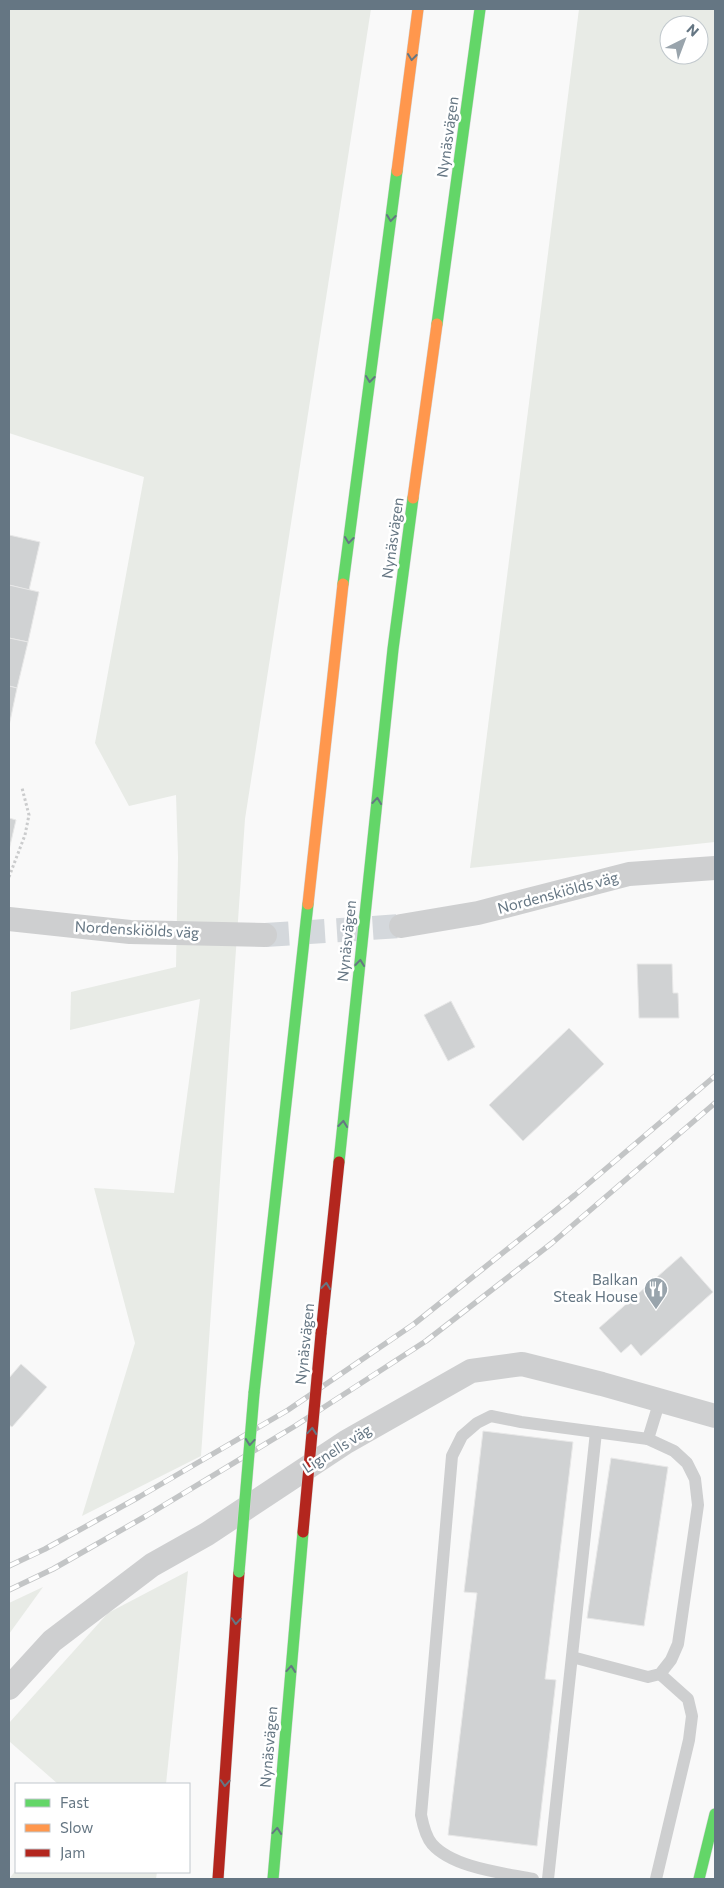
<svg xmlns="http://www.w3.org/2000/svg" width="724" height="1888" font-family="Commissioner,sans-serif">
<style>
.green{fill:#e8ebe6;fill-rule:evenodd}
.building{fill:#d0d2d3;stroke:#e8e8e8}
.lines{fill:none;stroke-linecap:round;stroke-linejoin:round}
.street-tunnel{stroke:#d4d8dc;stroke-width:24;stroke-dasharray:24 12;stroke-linecap:butt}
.fast-casing{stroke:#d5d6d7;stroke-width:12}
.slow-casing{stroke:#d5d6d7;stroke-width:12}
.jam-casing{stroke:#d5d6d7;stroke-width:12}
.path{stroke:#cbcccd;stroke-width:3;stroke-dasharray:2.5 2.5;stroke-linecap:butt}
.lane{stroke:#cecfd0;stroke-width:12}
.street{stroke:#cecfd0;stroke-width:24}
.fast{stroke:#63d668;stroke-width:11}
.slow{stroke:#ff974d;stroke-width:11}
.jam{stroke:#b3261e;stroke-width:11}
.rail-casing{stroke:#c3c5c6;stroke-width:5.5}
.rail{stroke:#fff;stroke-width:4;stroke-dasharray:11;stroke-linecap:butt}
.fast-bridge-casing{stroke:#d5d6d6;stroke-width:12;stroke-linecap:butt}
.jam-bridge-casing{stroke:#d5d6d6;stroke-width:12;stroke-linecap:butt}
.fast-bridge{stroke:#63d668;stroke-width:11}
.jam-bridge{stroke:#b3261e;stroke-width:11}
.oneway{stroke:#657683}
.labels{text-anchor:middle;stroke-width:5;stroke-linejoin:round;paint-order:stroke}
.street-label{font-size:15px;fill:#657683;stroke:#fff}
.poi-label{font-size:15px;fill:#657683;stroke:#fff;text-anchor:end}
</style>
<rect width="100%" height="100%" fill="#f9f9f9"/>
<g class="green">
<polygon points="9,9 371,9 245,819 201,1456 82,1516 135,1343 94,1188 174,1193 200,999 70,1030 71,992 176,967 178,857 176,795 129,806 95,743 144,477 9,433"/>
<path d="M579,9h136v833l-245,26zM669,25h30v30h-30z"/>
<polygon points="188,1571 166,1784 58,1784 9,1741 9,1723 108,1613"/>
<polygon points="43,1587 9,1634 9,1603"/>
<polygon points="16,1870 16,1872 157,1872 156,1879 9,1879"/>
</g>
<g class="building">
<polygon points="9,535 40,542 29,590 9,585"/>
<polygon points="9,585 39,592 28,642 9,638"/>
<polygon points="9,638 28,642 17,688 9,686"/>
<polygon points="9,686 17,688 9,726"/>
<polygon points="9,818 16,820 9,850"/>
<polygon points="637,964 672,964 673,993 678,993 679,1018 639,1018"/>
<polygon points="451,1001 475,1047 448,1061 424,1015"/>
<polygon points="569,1028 604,1064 523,1141 489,1105"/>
<polygon points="681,1256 713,1292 641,1356 631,1344 621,1353 599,1328"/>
<polygon points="21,1364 47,1387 12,1427 9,1425 9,1378"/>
<polygon points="483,1431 573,1442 545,1679 556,1680 537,1846 448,1835 477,1593 464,1592"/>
<polygon points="611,1458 668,1467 644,1626 587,1618"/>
</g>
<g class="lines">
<polyline class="street-tunnel" points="265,935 401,926"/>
<g class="fast-casing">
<g id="fast">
<polyline points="437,324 480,9"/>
<polyline points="343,584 397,171"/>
<polyline points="339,1162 393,649 413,498"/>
<polyline points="254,1393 308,904"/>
<polyline points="273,1879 303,1532"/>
<polyline points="699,1879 715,1814"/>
</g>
</g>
<g class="slow-casing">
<g id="slow">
<polyline points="397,171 418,9"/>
<polyline points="413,498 437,324"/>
<polyline points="308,904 343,584"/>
</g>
</g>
<g class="jam-casing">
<g id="jam">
<polyline points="321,1334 339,1162"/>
<polyline points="218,1879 239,1572"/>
</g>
</g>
<polyline class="path" points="9,877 25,835 29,815 22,788"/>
<g class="lane">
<polyline points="572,1657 648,1677 660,1674 671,1660 678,1644 698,1505 695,1479 687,1463 674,1451 648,1439"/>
<path d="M533,1879c-29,-6 -80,-11 -101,-35 -6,-7 -9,-19 -11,-29l31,-359 10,-20 15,-13 14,-7 30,6 127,17 12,-39"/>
<polyline points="548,1879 596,1432"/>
<polyline points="656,1879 689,1740 692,1716 688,1699 660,1674"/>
</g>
<g class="street">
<polyline points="9,919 130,932 265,935"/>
<polyline points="401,926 478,913 629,874 715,868"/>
<polyline points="9,1688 52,1641 152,1565 207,1534 346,1442 471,1371 522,1364 602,1384 715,1416"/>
</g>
<use href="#fast" class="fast"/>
<use href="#slow" class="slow"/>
<use href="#jam" class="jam"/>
<g class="rail-casing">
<g id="rail">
<polyline points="9,1566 45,1549 139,1497 288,1410 414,1324 575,1195 715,1076"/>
<polyline points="9,1590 53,1569 146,1516 295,1426 426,1341 552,1243 715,1103"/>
</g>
</g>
<use href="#rail" class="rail"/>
<g class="fast-bridge-casing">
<polyline id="fast-bridge" points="239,1572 254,1393"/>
</g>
<g class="jam-bridge-casing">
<polyline id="jam-bridge" points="303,1532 321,1334"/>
</g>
<use href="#fast-bridge" class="fast-bridge"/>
<use href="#jam-bridge" class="jam-bridge"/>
</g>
<defs><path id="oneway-chevron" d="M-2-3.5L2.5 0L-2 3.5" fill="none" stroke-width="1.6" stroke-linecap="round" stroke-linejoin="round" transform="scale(1.25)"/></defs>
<g class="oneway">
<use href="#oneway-chevron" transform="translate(412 57) rotate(97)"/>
<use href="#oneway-chevron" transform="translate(391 218) rotate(97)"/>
<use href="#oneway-chevron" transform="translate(370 379) rotate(97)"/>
<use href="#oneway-chevron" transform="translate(349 540) rotate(97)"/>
<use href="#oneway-chevron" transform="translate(377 801) rotate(-84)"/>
<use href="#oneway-chevron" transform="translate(360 963) rotate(-84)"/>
<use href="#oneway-chevron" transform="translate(343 1124) rotate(-84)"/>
<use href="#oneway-chevron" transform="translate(326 1286) rotate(-84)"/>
<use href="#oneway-chevron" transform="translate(312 1431) rotate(-85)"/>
<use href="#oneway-chevron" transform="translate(250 1442) rotate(95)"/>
<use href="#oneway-chevron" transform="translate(236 1621) rotate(94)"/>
<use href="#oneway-chevron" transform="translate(291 1669) rotate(-85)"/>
<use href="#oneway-chevron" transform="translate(225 1783) rotate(94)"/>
<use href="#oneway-chevron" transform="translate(277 1831) rotate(-85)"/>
</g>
<defs>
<g id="restaurant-pin" transform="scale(1.25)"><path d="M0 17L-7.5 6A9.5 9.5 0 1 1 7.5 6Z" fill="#99a4ac" stroke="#fff"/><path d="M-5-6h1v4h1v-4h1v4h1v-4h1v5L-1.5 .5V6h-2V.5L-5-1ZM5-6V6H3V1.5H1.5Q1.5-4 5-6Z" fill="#fff"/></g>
</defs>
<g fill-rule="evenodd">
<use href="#restaurant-pin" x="656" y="1289"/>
</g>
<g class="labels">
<g class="street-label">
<text transform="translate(448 137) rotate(-82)" y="5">Nynäsvägen</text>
<text transform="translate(393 538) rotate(-82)" y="5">Nynäsvägen</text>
<text transform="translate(558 893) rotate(-15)" y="5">Nordenskiölds väg</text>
<text transform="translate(137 930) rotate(3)" y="5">Nordenskiölds väg</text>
<text transform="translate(347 941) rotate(-84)" y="5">Nynäsvägen</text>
<text transform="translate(305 1344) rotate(-84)" y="5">Nynäsvägen</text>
<text transform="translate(337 1449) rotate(-32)" y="5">Lignells väg</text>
<text transform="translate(269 1747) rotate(-85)" y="5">Nynäsvägen</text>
</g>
<g class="poi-label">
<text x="638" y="1285">Balkan<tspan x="638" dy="17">Steak House</tspan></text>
</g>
</g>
<rect width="724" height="1888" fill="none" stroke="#657683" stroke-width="20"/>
<rect x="15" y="1783" width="175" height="90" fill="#ffffff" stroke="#c1c8cd"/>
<rect x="25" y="1799" width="25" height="8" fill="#63d668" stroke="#c1c8cd"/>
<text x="60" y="1808" font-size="15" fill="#657683">Fast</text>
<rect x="25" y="1824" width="25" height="8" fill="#ff974d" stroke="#c1c8cd"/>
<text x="60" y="1833" font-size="15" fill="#657683">Slow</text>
<rect x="25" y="1849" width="25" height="8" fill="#b3261e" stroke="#c1c8cd"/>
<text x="60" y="1858" font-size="15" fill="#657683">Jam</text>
<g transform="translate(684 40) rotate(42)"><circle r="24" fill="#ffffff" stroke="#c1c8cd"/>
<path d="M0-4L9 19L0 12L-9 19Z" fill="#99a4ac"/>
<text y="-8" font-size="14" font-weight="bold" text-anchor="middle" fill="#657683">N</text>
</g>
</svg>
